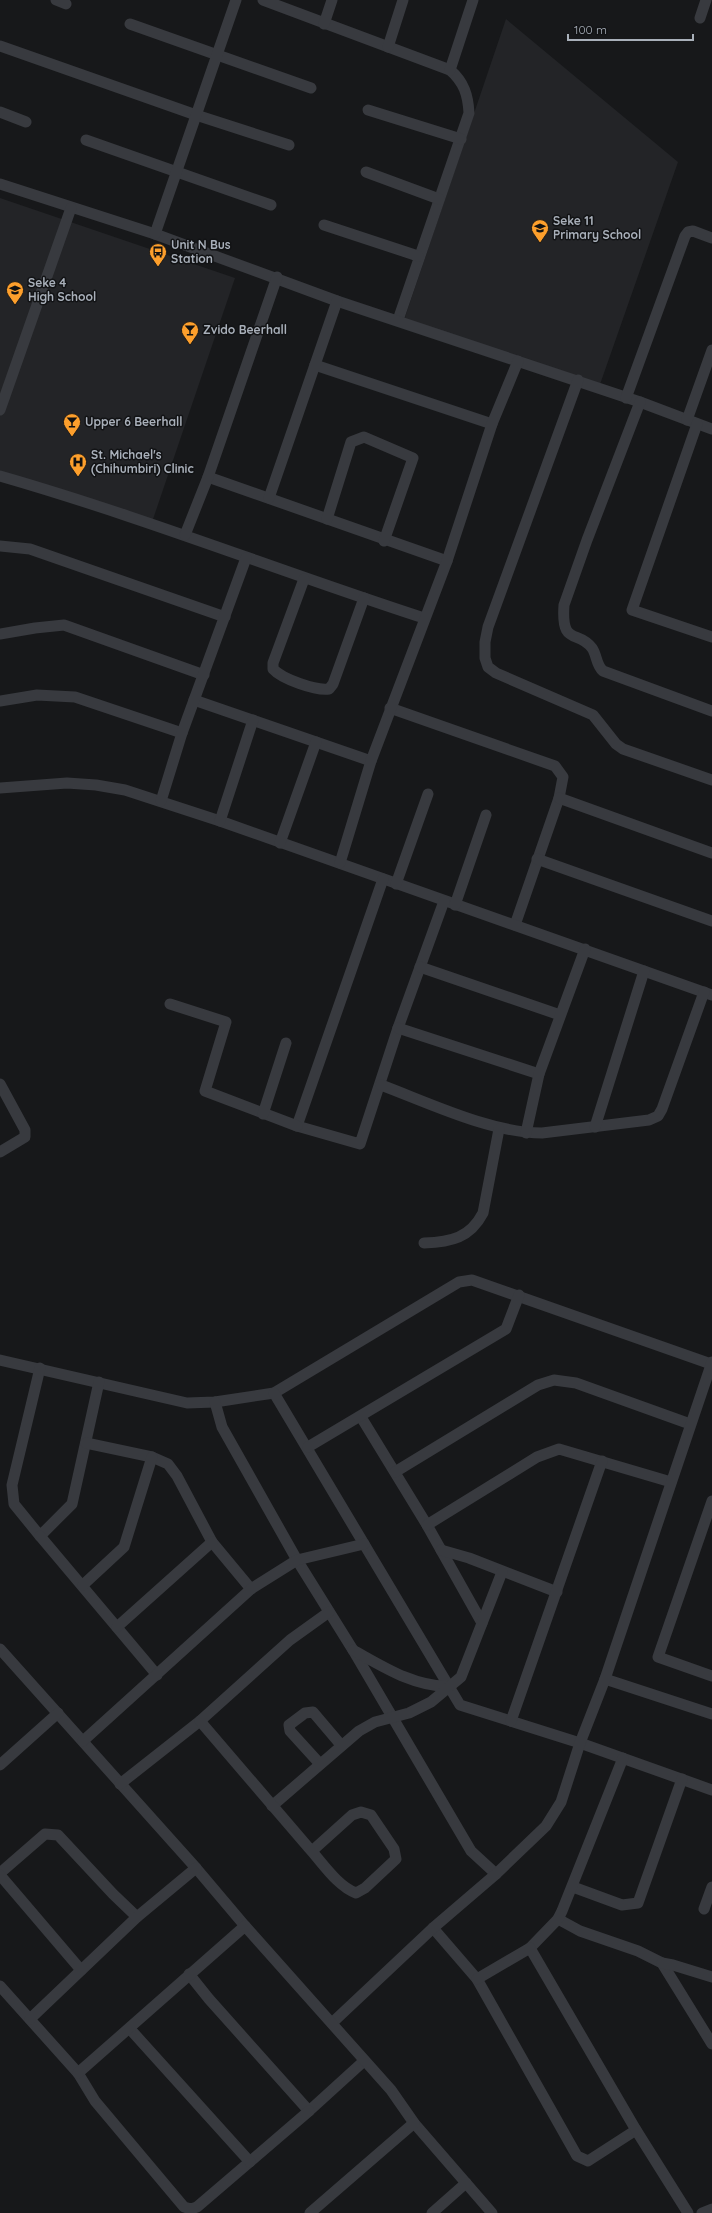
<svg xmlns="http://www.w3.org/2000/svg" width="712" height="2213" font-family="Quicksand,sans-serif">
<style>
.built{fill:#232427}
.lines{fill:none;stroke-linecap:round;stroke-linejoin:round}
.minor{stroke:#383a3f;stroke-width:11}
.labels{text-anchor:middle;stroke-width:3;stroke-linejoin:round;paint-order:stroke}
.poi-label{font-size:12px;font-weight:bold;fill:#a9b0ba;stroke:#121315;text-anchor:start}
</style>
<rect width="100%" height="100%" fill="#17181a"/>
<g class="built">
<polygon points="506,19 678,162 598,390 403,323"/>
<polygon points="0,198 235,278 150,528 0,476"/>
</g>
<g class="lines">
<g class="minor">
<polyline points="56,0 66,4"/>
<path d="M263,0l187,70c14,12 18,25 19,43l-71,207"/>
<polyline points="700,18 706,0"/>
<polyline points="130,24 311,88"/>
<polyline points="324,24 332,0"/>
<polyline points="0,46 196,115 289,145"/>
<polyline points="388,47 403,0"/>
<polyline points="450,70 473,0"/>
<polyline points="368,110 461,139"/>
<polyline points="0,112 26,122"/>
<polyline points="86,140 271,205"/>
<polyline points="366,172 439,199"/>
<polyline points="0,184 155,234 337,301 640,402 712,429"/>
<polyline points="324,225 418,256"/>
<polyline points="155,234 236,0"/>
<polyline points="315,365 492,424"/>
<polyline points="578,380 488,627 485,642 485,658 488,667 496,673 593,715 616,744 623,749 712,780"/>
<polyline points="626,398 685,236 688,232 693,231 712,238"/>
<path d="M640,402l-53,138 -23,65c-3,42 14,24 28,43 5,7 4,17 11,23l109,40"/>
<polyline points="0,410 71,208"/>
<polyline points="687,420 712,350"/>
<polyline points="697,424 632,610 712,637"/>
<path d="M0,476c143,41 282,96 424,142"/>
<polyline points="208,477 447,561"/>
<polyline points="269,498 337,301"/>
<polyline points="327,519 351,442 364,437 413,458 384,541"/>
<polyline points="185,535 208,477 277,277"/>
<polyline points="0,546 30,549 225,617"/>
<path d="M304,579l-31,84v6c9,10 43,22 56,20l4,-5 31,-86"/>
<polyline points="0,634 35,628 64,625 204,675"/>
<polyline points="194,700 371,761"/>
<polyline points="0,701 37,695 75,697 182,733"/>
<polyline points="390,708 555,766 563,777 559,798 515,925"/>
<polyline points="0,788 67,783 96,785 125,790 220,821 712,995"/>
<polyline points="559,798 712,853"/>
<polyline points="161,801 182,733 246,558"/>
<polyline points="220,821 253,720"/>
<polyline points="280,843 316,742"/>
<polyline points="537,859 712,921"/>
<polyline points="340,863 371,761 447,561 492,424 518,361"/>
<polyline points="383,879 297,1126 360,1144 398,1028 444,901"/>
<polyline points="396,884 428,794"/>
<polyline points="455,905 486,815"/>
<polyline points="420,967 560,1015"/>
<polyline points="170,1004 226,1022 205,1091 297,1126"/>
<polyline points="398,1028 539,1074"/>
<polyline points="0,1084 25,1130 25,1137 0,1152"/>
<path d="M381,1085c48,18 110,48 161,48l107,-13 9,-4 4,-7 42,-117"/>
<polyline points="263,1114 286,1043"/>
<polyline points="595,1127 644,971"/>
<polyline points="526,1133 539,1074 585,949"/>
<path d="M424,1243c27,-1 46,-5 59,-30l16,-84"/>
<polyline points="0,1360 187,1403 215,1402 274,1393 459,1282 472,1280 711,1364"/>
<polyline points="40,1368 12,1485 14,1504 40,1536 72,1504 99,1382"/>
<polyline points="274,1393 460,1705 580,1743 712,1790"/>
<polyline points="215,1402 222,1427 297,1560 353,1650 471,1851 496,1874"/>
<polyline points="361,1417 427,1525 482,1623"/>
<polyline points="86,1443 152,1457 168,1464 177,1476 212,1542 251,1589"/>
<polyline points="308,1447 506,1329 519,1295"/>
<polyline points="395,1472 538,1385 554,1380 576,1383 690,1424"/>
<polyline points="712,1501 658,1657 712,1676"/>
<polyline points="427,1525 537,1457 559,1449 671,1482"/>
<polyline points="40,1536 157,1675"/>
<polyline points="441,1550 469,1558 557,1592"/>
<polyline points="83,1585 124,1547 152,1457"/>
<polyline points="117,1627 212,1542"/>
<polyline points="0,1649 196,1868 245,1926"/>
<path d="M353,1650c29,16 61,37 95,36"/>
<polyline points="605,1679 712,1714"/>
<polyline points="511,1721 602,1461"/>
<polyline points="83,1741 251,1589 297,1560 364,1544"/>
<polyline points="320,1764 290,1731 289,1725 305,1713 313,1712 341,1745"/>
<polyline points="0,1765 58,1713"/>
<polyline points="120,1784 200,1721"/>
<polyline points="272,1806 359,1731 375,1722 409,1713 431,1702 461,1677 502,1572"/>
<path d="M312,1851l40,-36 9,-3 10,3 23,34 2,10 -31,29 -9,5c-19,-7 -34,-31 -48,-46 -36,-42 -72,-84 -108,-126l90,-81 39,-28"/>
<polyline points="0,1873 45,1834 58,1835 113,1894 137,1917"/>
<polyline points="0,1875 81,1970"/>
<polyline points="573,1887 622,1905 638,1903 682,1779"/>
<polyline points="704,1909 712,1887"/>
<polyline points="558,1919 580,1931 638,1951 662,1963 712,2044"/>
<polyline points="433,1928 477,1979 577,2156 588,2161 636,2130"/>
<polyline points="530,1948 558,1919 562,1911 623,1758"/>
<polyline points="662,1963 673,1965 712,1977"/>
<polyline points="189,1974 209,1999 309,2111 364,2061"/>
<polyline points="477,1979 530,1948 636,2130 688,2213"/>
<polyline points="0,1986 78,2073 95,2101 184,2207 191,2209 197,2207 309,2111"/>
<polyline points="30,2019 137,1917 196,1868"/>
<polyline points="332,2023 433,1928 496,1874 546,1826 561,1802 580,1743 605,1679 712,1362"/>
<polyline points="130,2029 250,2162"/>
<polyline points="78,2073 245,1926 391,2090 414,2123 492,2213"/>
<polyline points="310,2213 414,2123"/>
<polyline points="432,2213 466,2183"/>
<polyline points="702,2213 712,2209"/>
</g>
</g>
<defs>
<g id="school-pin" transform="scale(0.9)"><path d="M0 17L-7.5 6A9.5 9.5 0 1 1 7.5 6Z" fill="#fd9f2c" stroke="#121315"/><path d="M0-5L7-2L0 1L-7-2ZM-4 1L0 2.5L4 1V4Q0 6-4 4Z" fill="#111"/></g>
<g id="bus-pin" transform="scale(0.9)"><path d="M0 17L-7.5 6A9.5 9.5 0 1 1 7.5 6Z" fill="#fd9f2c" stroke="#121315"/><path d="M-5-6H5V4H4V6H2V4H-2V6H-4V4H-5ZM-3.5-4V0h7V-4ZM-3.5 1.2v1.5H-2V1.2ZM2 1.2v1.5H3.5V1.2Z" fill="#111"/></g>
<g id="bar-pin" transform="scale(0.9)"><path d="M0 17L-7.5 6A9.5 9.5 0 1 1 7.5 6Z" fill="#fd9f2c" stroke="#121315"/><path d="M-6-5H6L.8 .8V4.5H3.5V6h-7V4.5H-.8V.8Z" fill="#111"/></g>
<g id="hospital-pin" transform="scale(0.9)"><path d="M0 17L-7.5 6A9.5 9.5 0 1 1 7.5 6Z" fill="#fd9f2c" stroke="#121315"/><path d="M-5-5h3v3.5h4V-5h3V5h-3V1.5h-4V5h-3Z" fill="#111"/></g>
</defs>
<g fill-rule="evenodd">
<use href="#school-pin" x="540" y="228"/>
<use href="#bus-pin" x="158" y="252"/>
<use href="#school-pin" x="15" y="290"/>
<use href="#bar-pin" x="190" y="330"/>
<use href="#bar-pin" x="72" y="422"/>
<use href="#hospital-pin" x="78" y="462"/>
</g>
<g class="labels">
<g class="poi-label">
<text x="553" y="225">Seke 11<tspan x="553" dy="14">Primary School</tspan></text>
<text x="171" y="249">Unit N Bus<tspan x="171" dy="14">Station</tspan></text>
<text x="28" y="287">Seke 4<tspan x="28" dy="14">High School</tspan></text>
<text x="203" y="334">Zvido Beerhall</text>
<text x="85" y="426">Upper 6 Beerhall</text>
<text x="91" y="459">St. Michael's<tspan x="91" dy="14">(Chihumbiri) Clinic</tspan></text>
</g>
</g>
<path d="M568 34v6h125v-6" fill="none" stroke="#a9b0ba" stroke-width="2"/>
<text x="574" y="34" font-size="12" fill="#a9b0ba" stroke="#121315" stroke-width="3" paint-order="stroke">100 m</text>
</svg>
